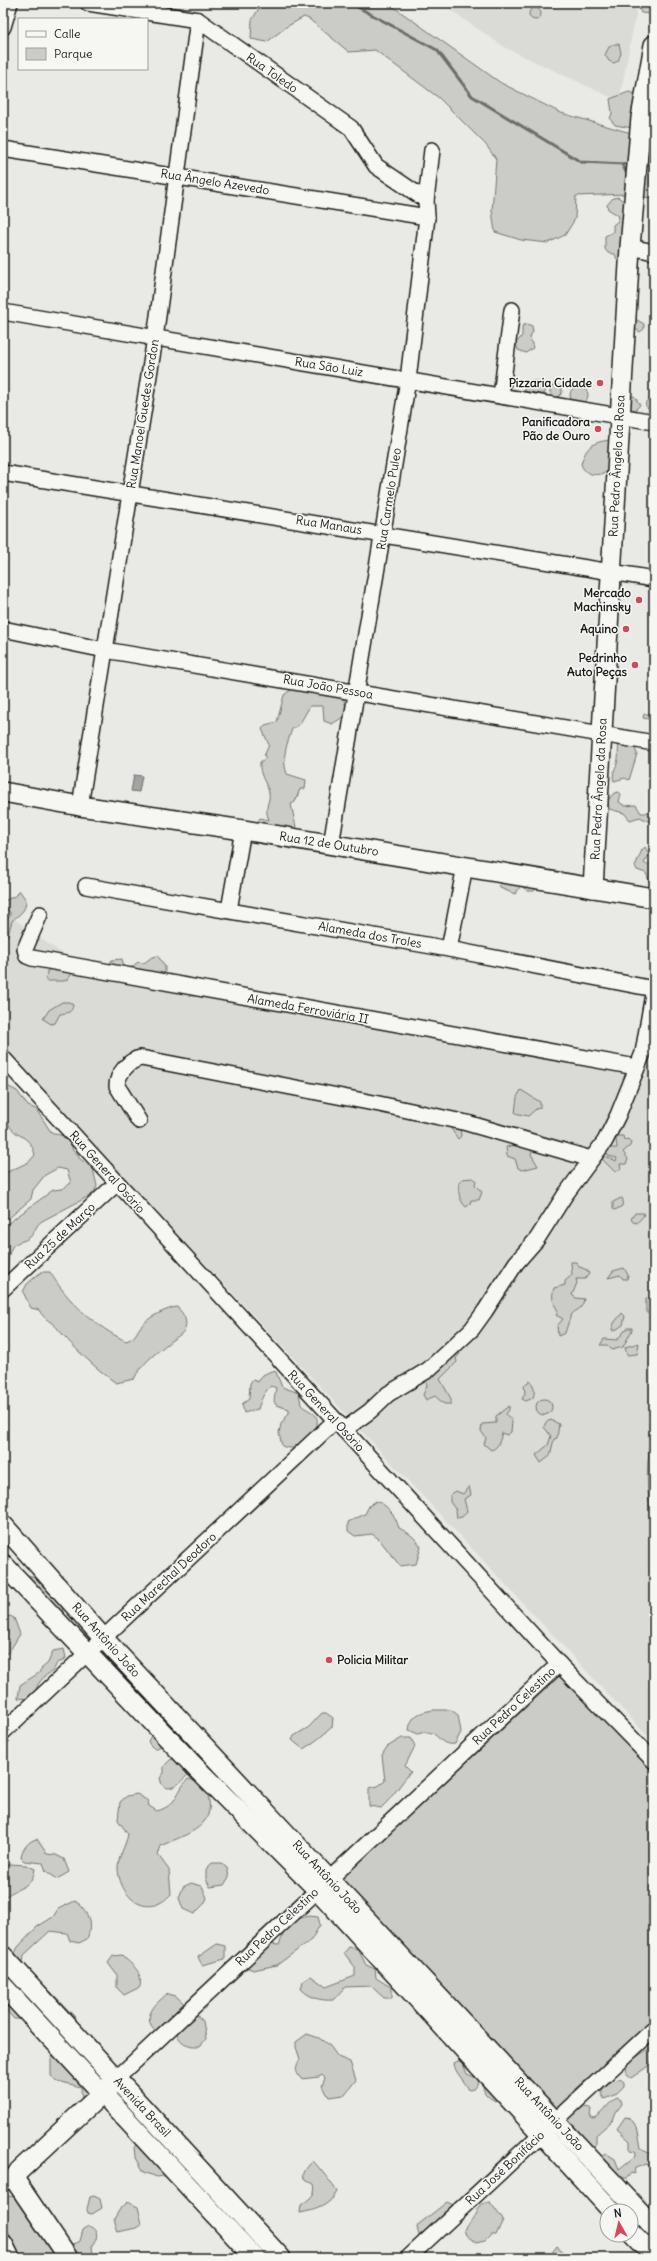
<svg xmlns="http://www.w3.org/2000/svg" width="657" height="2261" font-family="Delius,sans-serif">
<style>
.built{fill:#dadad6}
.green{fill:#cbcbc7;stroke:#747472}
.water{fill:#a3a3a1;stroke:#6d6d6c}
.lines{fill:none;stroke-linecap:round;stroke-linejoin:round}
.stream{stroke:#6d6d6c;stroke-width:3}
.minor-casing{stroke:#1c1c1c;stroke-width:18}
.major-casing{stroke:#1c1c1c;stroke-width:22}
.minor{stroke:#f6f6f2;stroke-width:15}
.major{stroke:#f6f6f2;stroke-width:19}
.poi-dot{fill:#d1495b;stroke:#f6f6f2;stroke-width:1.5}
.labels{text-anchor:middle;stroke-width:3;stroke-linejoin:round;paint-order:stroke}
.street-label{font-size:12px;fill:#1c1c1c;stroke:#f6f6f2}
.poi-label{font-size:12px;font-weight:bold;fill:#1c1c1c;stroke:#f6f6f2;text-anchor:end}
</style>
<rect width="100%" height="100%" fill="#e9e9e5"/>
<filter id="ink" filterUnits="userSpaceOnUse"><feTurbulence type="fractalNoise" baseFrequency=".025" numOctaves="2"/><feDisplacementMap in="SourceGraphic" scale="8" xChannelSelector="R" yChannelSelector="G"/><feConvolveMatrix kernelMatrix="1 2 1 2 8 2 1 2 1" color-interpolation-filters="sRGB"/></filter>
<g filter="url(#ink)">
<g class="built">
<polygon points="440,3 638,3 619,101 506,48"/>
<polygon points="3,911 71,960 654,1066 654,1743 3,1048"/>
</g>
<g class="green">
<polygon points="262,3 388,3 501,83 561,113 631,133 627,194 576,196 575,219 565,235 548,243 521,240 495,232 492,211 496,159 486,145 439,98 375,50 349,52 309,19 304,17 286,27 267,42 251,39 252,20"/>
<polygon points="637,3 654,3 654,10 650,14 641,13"/>
<circle cx="535" cy="14" r="6"/>
<polygon points="615,44 619,44 621,53 618,61 614,63 609,61 605,55 609,47"/>
<polygon points="629,92 636,94 632,128 615,125 610,119 612,113 610,99"/>
<polygon points="648,128 654,129 654,198 643,197"/>
<polygon points="618,197 625,202 624,262 617,260 615,254 608,253 605,249 605,236 613,232 613,225 618,221 619,216 608,209 607,205 613,198"/>
<polygon points="637,320 644,324 644,329 640,332 634,328 634,321"/>
<polygon points="527,324 532,326 533,331 530,337 533,348 526,353 518,350 516,343 522,336 522,326"/>
<polygon points="526,381 538,381 545,386 545,393 541,395 525,391 524,385"/>
<circle cx="556" cy="391" r="6"/>
<circle cx="579" cy="395" r="9"/>
<polygon points="634,396 640,405 636,409 630,410 627,397"/>
<circle cx="650" cy="404" r="4.5"/>
<path d="M610,440l-1,31c-11,6 -24,5 -28,-7 5,-17 11,-22 29,-24z"/>
<path d="M294,687l48,6 5,18 -4,6 -11,7 -8,-3 -1,-15h-13l-11,19 -7,4c-5,16 -11,28 -5,45l19,6 -1,9h-5l-5,13 -4,2 5,23 -2,4 -40,-5 6,-8 9,2c-6,-13 2,-18 0,-28 -4,-12 -10,-17 -9,-30l6,-4 -2,-2 5,-11 -7,-16 3,-4 12,-3 7,-27z"/>
<polygon points="654,708 654,719 651,716 648,719 643,718 644,714 648,714"/>
<path d="M620,743l15,5 2,6 -8,26 -4,-2 -11,3c-3,-9 3,-13 4,-22 1,-6 -1,-10 2,-16z"/>
<polygon points="619,792 621,794 619,802 625,806 636,805 641,813 646,813 654,807 654,824 640,817 630,820 624,813 609,809 608,800 614,793"/>
<polygon points="645,847 649,855 644,863 647,865 654,860 654,884 650,883 646,873 637,870 635,866 642,850"/>
<polygon points="499,879 537,888 534,891 528,891 521,886 515,894 500,888"/>
<path d="M19,890l7,10c0,12 -7,14 -14,21l-4,14 -5,5v-16l7,-8v-4l-7,-6 1,-5 13,-6z"/>
<path d="M158,956l7,11v7c-14,8 -17,-2 -27,-4l-18,7c-11,-1 -15,-7 -8,-17l10,-1 2,8 4,3 10,-8 6,1 8,-6z"/>
<polygon points="55,967 73,972 68,979 64,981 46,981 47,971"/>
<path d="M62,1002h7l4,3c-1,8 -6,8 -13,9l-5,9 -4,1 -8,-5 6,-9z"/>
<path d="M3,1080l6,7 8,4 11,15 8,3 15,23 18,6 4,13 4,2 2,5 14,11 4,17 -4,8 -51,27c-7,4 -7,13 -13,17 -6,4 -14,4 -17,9 -7,11 0,23 -9,33v-53l50,-37 9,-1 9,-6 -4,-13 -9,-2 -13,7 -12,15 -2,9 -22,19 -6,-1v-43l26,-12 6,-7c-5,-21 -19,-17 -26,-30 -8,-14 -6,-30 -6,-45z"/>
<polygon points="521,1090 540,1102 540,1108 536,1109 528,1116 515,1113 517,1097"/>
<polygon points="450,1127 460,1127 461,1136 458,1139"/>
<polygon points="618,1136 623,1136 624,1140 628,1139 631,1142 630,1146 623,1152 628,1159 626,1164 620,1164 621,1169 615,1172 602,1159 604,1156 616,1161 617,1158 608,1156 606,1152 609,1148 617,1148 616,1139"/>
<polygon points="525,1143 534,1146 531,1154 538,1166 522,1170 518,1168 515,1159 507,1156 506,1147"/>
<path d="M473,1178l3,2 -1,5 7,7 -3,8h-8l-1,4 -4,3c-7,-7 -8,-15 -7,-24l3,-4z"/>
<polygon points="621,1198 623,1199 622,1206 615,1210 613,1209 613,1202"/>
<polygon points="635,1213 643,1213 644,1215 637,1223 633,1222 631,1219"/>
<path d="M571,1262h5l4,5 7,3 2,4 -4,5h-9l1,4 -5,12 4,3 8,1c-2,12 -8,10 -12,15 -3,5 -5,13 -7,19l-7,3 -1,-10 6,-7 -7,-4 2,-4c-5,-9 -7,-13 -4,-23l11,-3v-4l7,-6z"/>
<polygon points="624,1268 628,1275 627,1279 623,1279 620,1275 608,1278 613,1271"/>
<path d="M41,1272h9c17,29 46,55 76,69 12,-4 9,-9 17,-17 6,-7 25,-16 34,-17 6,6 11,13 8,22 -2,5 -10,9 -14,12 -14,11 -30,23 -37,38l-18,4c-22,-16 -41,-34 -58,-54 -6,-8 -13,-8 -19,-19l-8,-2 -8,-16 4,-8z"/>
<path d="M654,1289v27c-10,-1 -8,-9 -8,-17l6,-2z"/>
<polygon points="622,1313 625,1316 623,1325 614,1331 612,1330 614,1323"/>
<polygon points="627,1328 632,1328 632,1330 623,1347 612,1350 607,1345 600,1345 604,1339 617,1340"/>
<polygon points="639,1343 637,1354 627,1355 625,1347"/>
<polygon points="458,1350 460,1354 456,1358 457,1362 440,1379 451,1399 451,1404 444,1404 435,1396 426,1400 423,1395 427,1386 426,1380"/>
<path d="M271,1371l5,1 6,15 17,6 2,12c9,8 20,7 15,24 -13,7 -16,25 -34,17l-3,-13 2,-9 8,-11v-4l-13,-4 -2,-4 2,-13 -5,-2c-8,7 -10,14 -13,23l-14,4 -2,-9 7,-5 1,-16 3,-3 5,2 5,-7z"/>
<path d="M530,1381c5,6 5,10 3,17l-7,3 -4,-2 3,-6 -1,-8z"/>
<circle cx="544" cy="1407" r="8"/>
<path d="M509,1406v4l-3,4 6,7 -1,11 -4,3 -5,-2c-2,6 -3,15 -11,17l-7,-6 2,-6 -5,-7 1,-7 14,-1v-7z"/>
<path d="M654,1413v108c-12,-34 -5,-73 0,-108z"/>
<polygon points="551,1420 559,1424 557,1438 554,1439 550,1456 541,1463 536,1455 548,1445 551,1436 544,1427 546,1422"/>
<polygon points="469,1486 471,1495 464,1499 467,1511 462,1517 457,1518 456,1510 450,1502 450,1495 456,1491 463,1494"/>
<path d="M376,1501c12,4 19,14 23,27 10,5 16,9 22,19l-5,17 -16,2 -21,-27 -7,-5 -17,2 -7,-5v-9l17,-8 4,-8z"/>
<polygon points="22,1575 32,1576 36,1578 62,1607 63,1612 62,1616"/>
<polygon points="10,1616 14,1618 20,1634 9,1652 3,1655 3,1618"/>
<path d="M64,1649l2,9 -3,3 -6,2 -4,8c-10,5 -17,13 -18,24l-5,4 -12,-1 2,-13 19,-12 2,-4 7,-6 5,-12z"/>
<path d="M561,1675l93,98v243l-5,5 5,4 -19,33 19,-13v13l-7,9 -16,11 -5,-4 1,-10 -7,-1 -7,-9 -10,10 6,1 -21,24 -3,-8 -17,15 3,1 -4,16 -72,-12c-8,-5 -12,-7 -12,-17l-147,-201z"/>
<path d="M434,1710h17l7,5 3,17 -6,12c-19,3 -15,-18 -37,-10l-9,-4c2,-15 11,-18 25,-20z"/>
<path d="M322,1713h4l7,5 -1,9c-9,8 -18,16 -29,22l-11,-9 2,-4 15,-9z"/>
<polygon points="154,1731 163,1742 161,1746 155,1749 150,1745 148,1741"/>
<path d="M402,1738h9l4,8 -10,20 6,6c-12,13 -18,25 -30,36l-12,-2v-18l9,-2 7,-5 -3,-26 5,-8z"/>
<path d="M171,1759l14,4 4,11c-7,6 -18,20 -27,11l-2,-7 4,-5v-7z"/>
<path d="M188,1779c10,2 17,6 20,17 9,33 -26,39 -47,50l-3,9 11,15 2,24c-23,26 -50,5 -53,-24 -1,-12 8,-24 10,-36l-10,-14 2,-18 7,-6 10,-2 11,7 1,5 8,5c21,-6 18,-18 31,-32z"/>
<path d="M37,1839l10,15 9,1 8,4 5,13 -12,7 -11,-8 -3,-8 -19,-2 -3,-3c1,-9 8,-18 16,-19z"/>
<polygon points="212,1863 221,1863 227,1868 229,1877 224,1885 210,1887 206,1879 206,1869"/>
<path d="M9,1864l17,1 9,4c-3,21 -19,17 -32,30v-30z"/>
<polygon points="191,1883 202,1886 207,1898 204,1904 194,1914 183,1909 179,1898 183,1887"/>
<path d="M75,1901c13,8 18,24 12,38l-8,4 -9,-2 -3,-8 -17,-2 -26,24 -1,9 12,20 9,1 32,33 1,9 16,40h-3l10,18 -18,19 -1,-17 -23,-6 -7,-5v-17l4,-8 -33,-32h-8l-11,-12 2,-9 -2,-2v-30l7,-3 8,-16 19,-20 16,-10 5,-8z"/>
<path d="M309,1916l9,1 2,8 -9,15 -34,25 -24,5 -7,-3 22,-23 11,1c8,-20 8,-24 30,-29z"/>
<polygon points="217,1944 225,1946 225,1959 202,1965 198,1957"/>
<path d="M349,1947l9,2 8,16 9,4 1,9 16,10v10h-8l-13,-12 -26,1 -12,13c-12,1 -23,-2 -32,-11l2,-8 8,-5 15,11 29,-11v-9l-11,-14z"/>
<path d="M122,1955c10,11 21,15 18,32l-16,8 -7,-7v-13l-9,-12 5,-7z"/>
<path d="M168,1994l8,2 27,25 3,18 -6,7c-12,1 -24,-4 -23,-17l-22,1c-14,-13 1,-28 13,-36z"/>
<path d="M307,2034l12,4 11,8 8,11 12,5 6,18 -12,15 -14,2 -4,-3 -4,-8 3,-8 -3,-3 -3,2 -18,2c-6,-8 -6,-11 -1,-20l-4,-12v-5z"/>
<path d="M458,2061h4l5,13 12,5c-2,7 -2,10 -10,11 -4,-9 -15,-18 -15,-27z"/>
<path d="M620,2079l4,3v5l-7,7 -13,5 -3,-6c3,-9 11,-12 19,-14z"/>
<path d="M617,2098l4,2 1,4 -6,8 -3,8 -17,15v10l-3,3 -30,-20 4,-12 16,-9 8,1 -1,9 4,1c10,-5 13,-15 23,-20z"/>
<polygon points="126,2102 213,2195 210,2198 171,2175 157,2177 144,2172 135,2156 134,2147 137,2144 125,2104"/>
<polygon points="625,2117 630,2118 637,2127 641,2148 654,2155 654,2171 647,2164 635,2168 634,2174 631,2173 627,2178 624,2178 593,2166 603,2156 607,2154 615,2159 619,2169 634,2157 636,2153 635,2151 630,2150 630,2141 617,2129"/>
<path d="M313,2161c4,4 22,26 24,31 -8,14 -21,18 -37,21l1,-8c7,-5 16,-10 13,-21 -3,-2 -6,-2 -9,-4 -5,-6 4,-15 8,-19z"/>
<polygon points="3,2195 14,2197 56,2258 21,2258 3,2221"/>
<polygon points="94,2196 100,2199 102,2208 92,2214 88,2213 87,2209 90,2197"/>
<polygon points="128,2202 138,2207 142,2224 136,2228 118,2232 114,2219 120,2209"/>
<polygon points="447,2202 455,2206 423,2240 419,2236 417,2227 419,2224"/>
<path d="M490,2202l13,18 -7,15h-5l-6,6 -9,2 -10,-8 -2,-5c2,-5 5,-6 8,-10 8,-8 4,-17 18,-18z"/>
<path d="M88,2226c7,2 10,7 8,14l-4,5 1,11 -20,2 -2,-12 9,-5 3,-11z"/>
<polygon points="557,2246 567,2255 573,2258 548,2258"/>
</g>
<polygon class="water" points="134,775 142,776 139,792 131,791"/>
<g class="lines">
<g class="stream">
<polyline points="350,3 437,50 472,96 581,162 625,164"/>
<polyline points="622,164 628,176"/>
<polyline points="650,165 654,165"/>
</g>
<g class="minor-casing">
<g id="minor">
<polyline points="88,3 198,20 351,128 376,166 426,200"/>
<polyline points="3,27 10,3"/>
<polyline points="641,118 654,120"/>
<polyline points="3,149 427,217"/>
<polyline points="630,247 654,252"/>
<polyline points="3,312 654,422"/>
<polyline points="501,396 512,310"/>
<polyline points="3,473 654,579"/>
<polyline points="3,629 105,650 654,743"/>
<polyline points="80,806 155,338 198,20"/>
<polyline points="331,845 408,380 427,217 426,200 432,150"/>
<polyline points="86,886 449,949 654,989"/>
<polyline points="229,910 243,830"/>
<polyline points="40,914 25,949 27,956 32,958 636,1067"/>
<polyline points="449,949 465,866"/>
<polyline points="3,1058 559,1664 654,1761"/>
<path d="M139,1121l-22,-35c0,-12 12,-26 24,-28l238,46 88,19 124,36"/>
<polyline points="3,1289 117,1183"/>
<polyline points="344,1430 370,1411 388,1394 428,1370 472,1329 485,1311 516,1263 537,1239 565,1195 605,1141 618,1115 643,1053 654,988"/>
<polyline points="3,1732 335,1421"/>
<polyline points="116,2079 559,1664"/>
<polyline points="408,2258 654,2029"/>
</g>
</g>
<g class="major-casing">
<g id="major">
<polyline points="3,792 80,806 243,830 654,898"/>
<polyline points="593,888 630,247 641,118 654,45"/>
<polyline points="3,1525 104,1639 654,2227"/>
<polyline points="3,1564 196,1768 317,1889 612,2211"/>
<polyline points="3,1956 281,2258"/>
<polyline points="3,1986 255,2258"/>
<polyline points="631,2232 654,2256"/>
<polyline points="3,2244 10,2258"/>
<polyline points="68,2258 17,2183 15,2177 19,2171 111,2085"/>
</g>
</g>
<use href="#minor" class="minor"/>
<use href="#major" class="major"/>
</g>
</g>
<g class="poi-dot">
<circle cx="600" cy="383" r="4"/>
<circle cx="598" cy="429" r="4"/>
<circle cx="639" cy="600" r="4"/>
<circle cx="626" cy="629" r="4"/>
<circle cx="635" cy="665" r="4"/>
<circle cx="329" cy="1660" r="4"/>
</g>
<g class="labels">
<g class="street-label">
<text transform="translate(272 73) rotate(35)" y="4">Rua Toledo</text>
<text transform="translate(215 182) rotate(9)" y="4">Rua Ângelo Azevedo</text>
<text transform="translate(329 367) rotate(9)" y="4">Rua São Luiz</text>
<text transform="translate(143 414) rotate(-81)" y="4">Rua Manoel Guedes Gordon</text>
<text transform="translate(617 466) rotate(-87)" y="4">Rua Pedro Ângelo da Rosa</text>
<text transform="translate(389 499) rotate(-81)" y="4">Rua Carmelo Puleo</text>
<text transform="translate(329 525) rotate(9)" y="4">Rua Manaus</text>
<text transform="translate(328 687) rotate(10)" y="4">Rua João Pessoa</text>
<text transform="translate(599 789) rotate(-87)" y="4">Rua Pedro Ângelo da Rosa</text>
<text transform="translate(329 844) rotate(9)" y="4">Rua 12 de Outubro</text>
<text transform="translate(370 935) rotate(10)" y="4">Alameda dos Troles</text>
<text transform="translate(308 1009) rotate(10)" y="4">Alameda Ferroviária II</text>
<text transform="translate(107 1172) rotate(48)" y="4">Rua General Osório</text>
<text transform="translate(60 1236) rotate(-43)" y="4">Rua 25 de Março</text>
<text transform="translate(326 1411) rotate(47)" y="4">Rua General Osório</text>
<text transform="translate(169 1577) rotate(-43)" y="4">Rua Marechal Deodoro</text>
<text transform="translate(106 1640) rotate(48)" y="4">Rua Antônio João</text>
<text transform="translate(514 1706) rotate(-43)" y="4">Rua Pedro Celestino</text>
<text transform="translate(327 1877) rotate(47)" y="4">Rua Antônio João</text>
<text transform="translate(277 1927) rotate(-43)" y="4">Rua Pedro Celestino</text>
<text transform="translate(142 2107) rotate(47)" y="4">Avenida Brasil</text>
<text transform="translate(549 2114) rotate(47)" y="4">Rua Antônio João</text>
<text transform="translate(505 2168) rotate(-43)" y="4">Rua José Bonifácio</text>
</g>
<g class="poi-label">
<text x="592" y="387">Pizzaria Cidade</text>
<text x="590" y="426">Panificadora<tspan x="590" dy="14">Pão de Ouro</tspan></text>
<text x="631" y="597">Mercado<tspan x="631" dy="14">Machinsky</tspan></text>
<text x="618" y="633">Aquino</text>
<text x="627" y="662">Pedrinho<tspan x="627" dy="14">Auto Peças</tspan></text>
<text x="337" y="1664" text-anchor="start">Policia Militar</text>
</g>
</g>
<rect width="657" height="2261" fill="none" stroke="#f6f6f2" stroke-width="16"/>
<rect x="8" y="8" width="641" height="2245" fill="none" stroke="#1c1c1c" stroke-width="1.5" filter="url(#ink)"/>
<rect x="18" y="18" width="130" height="52" fill="#f6f6f2" stroke="#9f9f9c"/>
<rect x="26" y="31" width="20" height="6" fill="#f6f6f2" stroke="#9f9f9c"/>
<text x="54" y="38" font-size="12" fill="#1c1c1c">Calle</text>
<rect x="26" y="48" width="20" height="12" fill="#cbcbc7" stroke="#9f9f9c"/>
<text x="54" y="58" font-size="12" fill="#1c1c1c">Parque</text>
<g transform="translate(619 2223) rotate(352)"><circle r="19" fill="#f6f6f2" stroke="#9f9f9c"/>
<path d="M0-3L7 15L0 10L-7 15Z" fill="#d1495b"/>
<text y="-6" font-size="11" font-weight="bold" text-anchor="middle" fill="#1c1c1c">N</text>
</g>
</svg>
